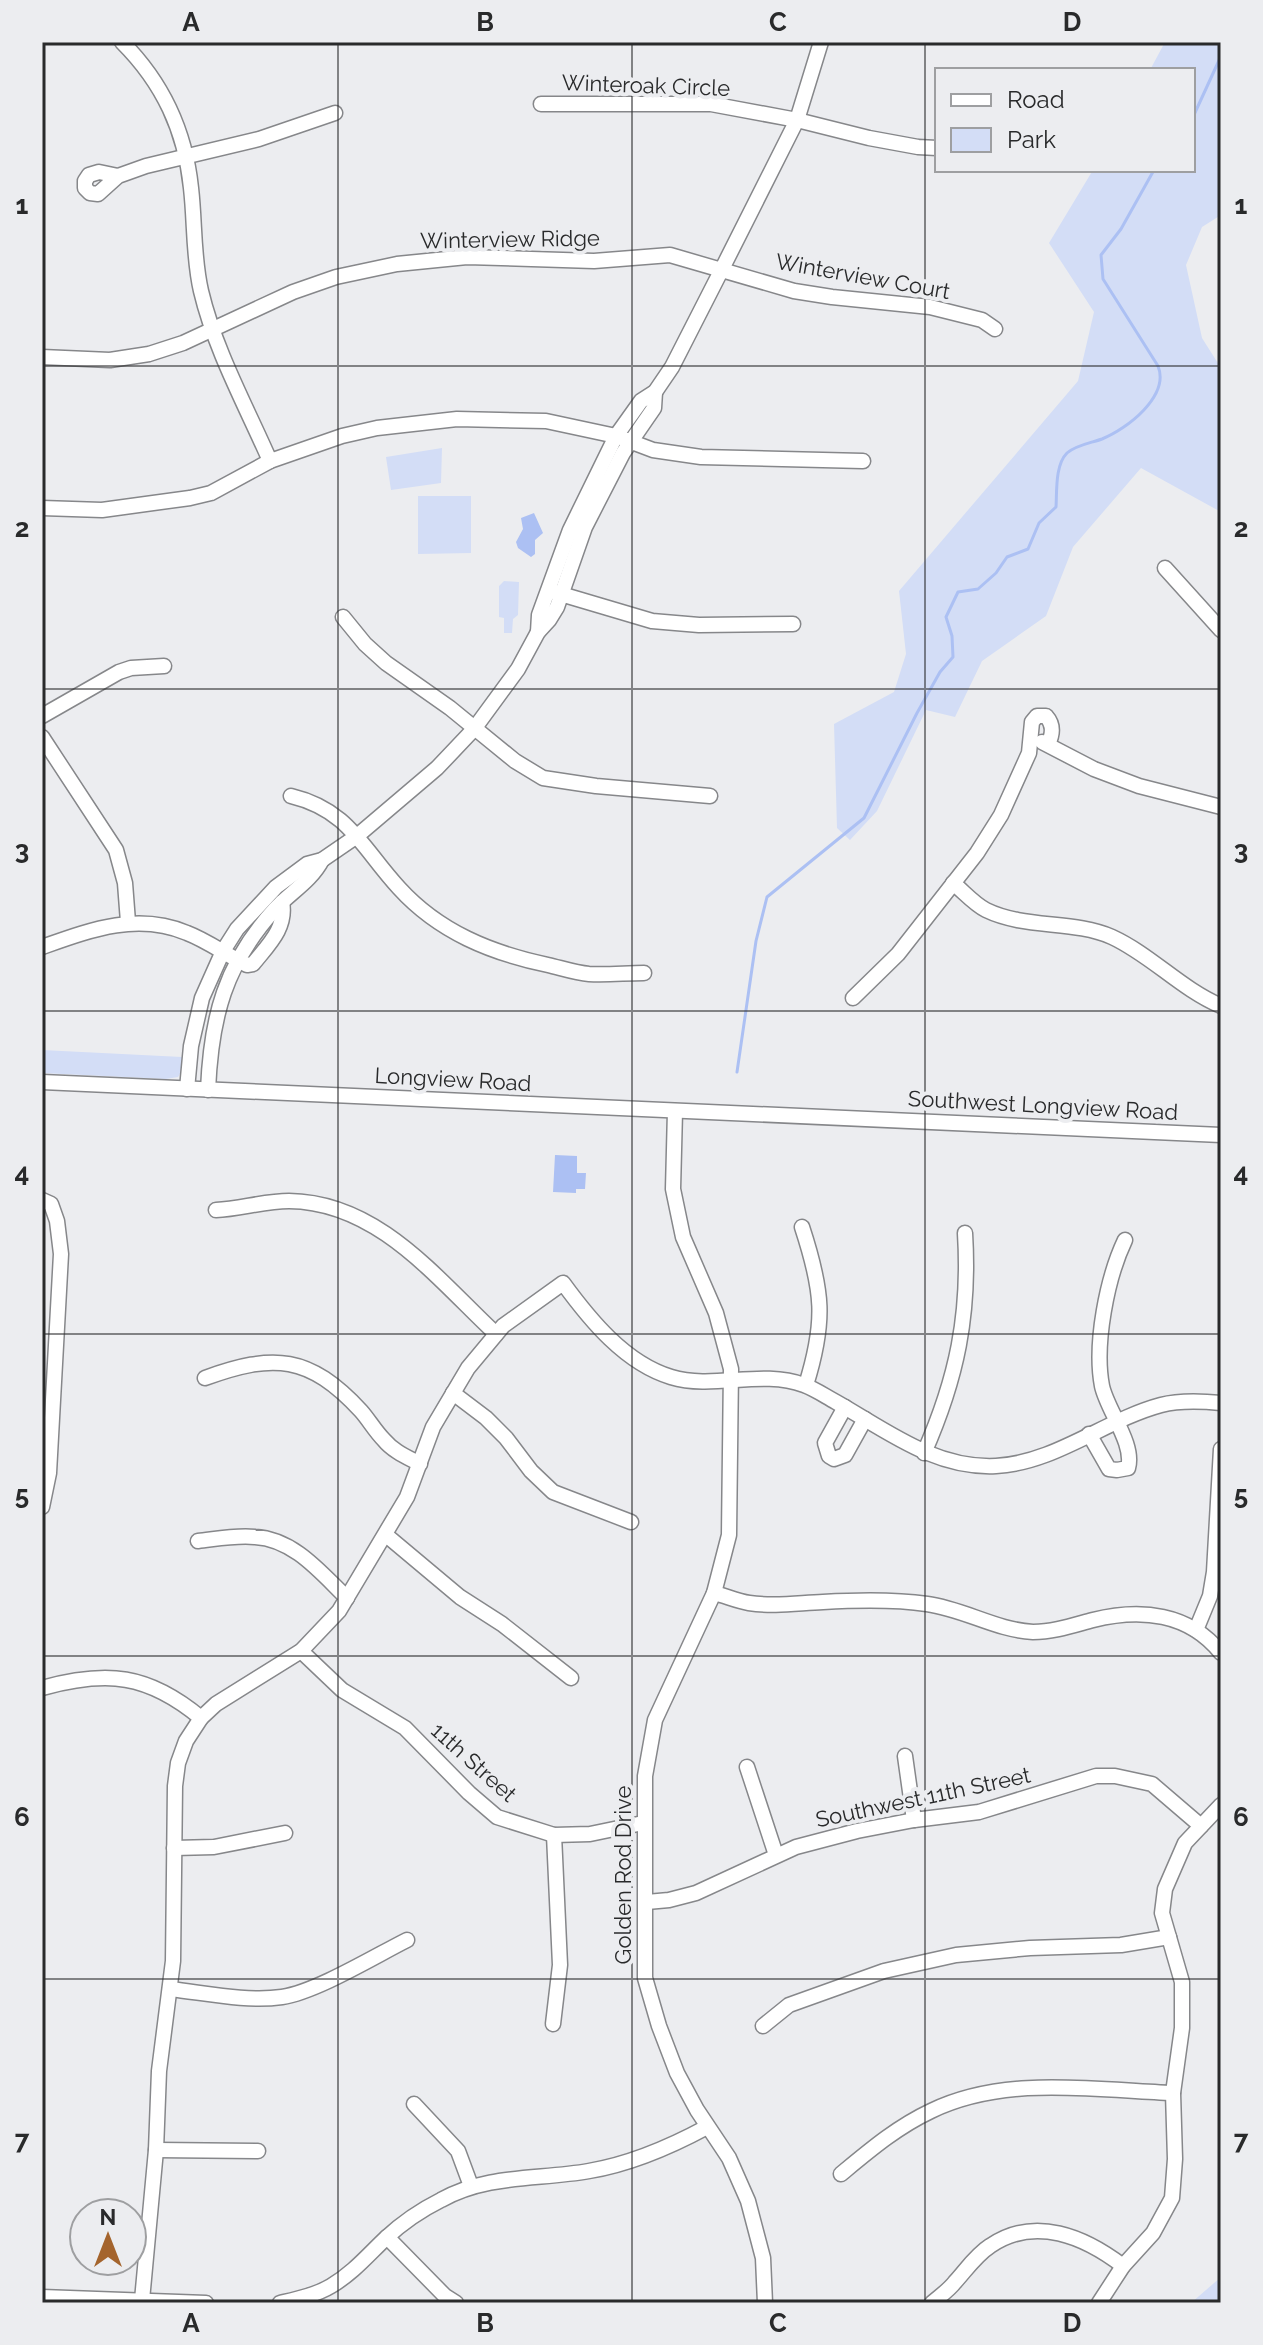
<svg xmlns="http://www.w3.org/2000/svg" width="1263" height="2345" font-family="Raleway,sans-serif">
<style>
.green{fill:#d3ddf6}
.water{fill:#acc0f3}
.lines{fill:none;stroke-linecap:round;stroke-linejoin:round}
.stream{stroke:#acc0f3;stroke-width:3}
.minor-casing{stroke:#86878a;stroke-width:17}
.minor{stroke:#fff;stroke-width:14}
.grid{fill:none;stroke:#292a2b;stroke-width:2;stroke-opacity:0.55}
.labels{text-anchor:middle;stroke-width:8;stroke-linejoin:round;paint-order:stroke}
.street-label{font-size:22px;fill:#292a2b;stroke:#ecedf0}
.neatline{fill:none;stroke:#292a2b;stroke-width:3}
.grid-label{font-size:26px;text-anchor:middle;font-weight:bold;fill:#292a2b}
</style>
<rect width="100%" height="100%" fill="#ecedf0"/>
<g class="green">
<polygon points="1165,42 1221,42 1221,215 1202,227 1186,265 1202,338 1221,368 1221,512 1141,468 1073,547 1046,616 982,661 955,717 926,710 877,811 850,840 837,828 834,724 894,692 906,654 899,591 1078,381 1094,312 1049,243 1093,170 1193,170 1193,70 1150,70"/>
<polygon points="442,448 441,483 391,490 386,457"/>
<polygon points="418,496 471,496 471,553 418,554"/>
<polygon points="504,581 519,582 518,615 513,619 512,633 504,633 504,618 499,617 499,586"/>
<polygon points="42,1050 182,1057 181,1072 178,1077 166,1079 42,1073"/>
<polygon points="1221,2277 1221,2303 1191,2303"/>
</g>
<g class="water">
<polygon points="534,513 543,533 535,540 535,554 531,557 518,548 516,542 523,529 521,518"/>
<polygon points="555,1155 577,1156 577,1173 586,1173 585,1189 576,1189 576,1193 553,1192"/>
</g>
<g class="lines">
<g class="stream">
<polyline points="1193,117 1221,56"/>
<path d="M737,1072l19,-131 11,-44 97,-79 53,-105 23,-41 13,-15 -1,-21 -6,-19 12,-25 20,-3 18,-16 11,-16 21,-8 11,-26 17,-16c1,-16 -1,-42 11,-54 9,-8 24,-10 35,-14 25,-10 68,-43 56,-73l-55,-87 -2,-24 20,-26 33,-59"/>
</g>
<g class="minor-casing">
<g id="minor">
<path d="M122,42c41,41 63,88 69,146 4,34 2,69 10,103 14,59 45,115 69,170"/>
<polyline points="541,104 711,104 797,120 869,138 918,147 937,148"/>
<polyline points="118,176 98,194 90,193 85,188 85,181 89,175 99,172 118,176 146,166 259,139 335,113"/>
<polyline points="42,357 110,360 149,354 183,343 293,292 336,277 397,264 467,257 594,261 670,255 794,291 832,297 930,307 982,320 995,329"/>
<polyline points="42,508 102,510 190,498 211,493 270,461 342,436 377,428 457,419 546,421 616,436 653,450 701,457 863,461"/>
<polyline points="1165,568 1221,630"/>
<polyline points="554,592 652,621 699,625 793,624"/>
<polyline points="343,617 365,644 386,663 450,708 515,761 543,778 596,786 710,796"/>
<polyline points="538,632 539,615 570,530 616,436 641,401 655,392 672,367 722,269 797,120 821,42"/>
<polyline points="42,716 119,672 131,668 164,666"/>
<polyline points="42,737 116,850 125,883 128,922"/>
<polyline points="1042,742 1094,769 1139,786 1221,807"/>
<path d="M291,796c58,14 71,52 108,92 40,44 92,65 149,77 13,3 28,8 41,9 19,1 37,-1 55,-1"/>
<path d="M953,883c10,8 21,21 33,27 39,19 87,10 126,27 39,18 69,52 109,69"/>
<path d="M42,947c48,-17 95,-35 145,-14 21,8 39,22 60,32l6,-1c15,-19 34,-36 29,-62"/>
<path d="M853,998l45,-44 79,-101 24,-38 28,-62 3,-31 5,-6h9c8,9 7,18 2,28"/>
<polyline points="42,1082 1221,1135"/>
<polyline points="187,1089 191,1046 202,998 223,951 237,929 276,887 307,864 322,860 357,836 437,768 474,729 518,669 538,632 549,620 557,607 585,527 623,453 654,408 655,392"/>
<path d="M208,1090c3,-73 17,-126 67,-181 16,-17 36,-28 47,-49"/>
<polyline points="675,1111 673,1189 683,1237 716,1313 731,1369 729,1535 714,1593 655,1720 645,1776 645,1978 659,2026 677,2073 697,2110 729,2158 748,2201 763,2258 765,2303"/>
<polyline points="42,1200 51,1204 57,1221 61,1254 49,1473 42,1507"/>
<path d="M216,1210c24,-1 48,-9 73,-9 89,1 147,77 207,133"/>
<path d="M802,1227c21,64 24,94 4,158"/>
<path d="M205,1378c69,-25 104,-23 156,33 8,9 14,20 23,29 9,11 23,17 36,24"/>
<polyline points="453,1393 486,1418 506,1438 531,1471 553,1492 631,1522"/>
<polyline points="845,1407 825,1443 829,1456 834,1459 845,1455 865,1419"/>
<path d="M1089,1434l20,35 8,1 11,-2c7,-24 -21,-58 -26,-82 -8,-42 5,-108 23,-146"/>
<path d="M924,1453c33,-75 46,-138 41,-220"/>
<polyline points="386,1535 460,1597 502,1624 571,1678"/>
<path d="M198,1541c18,-2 38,-6 57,-4 39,2 66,36 92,61"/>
<path d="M714,1593c12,3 23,8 35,10 25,4 49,0 74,-1 34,-2 70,-3 104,2 37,5 69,26 106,28 21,0 41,-7 60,-12 48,-12 96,-7 128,33"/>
<polyline points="1196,1630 1210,1596 1214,1572 1221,1449"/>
<polyline points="301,1651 342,1690 405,1728 469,1793 497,1817 554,1835 590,1834 643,1823"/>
<path d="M42,1688c65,-18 106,-14 159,30"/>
<polyline points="905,1756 914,1820"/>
<polyline points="747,1767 776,1855"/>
<polyline points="174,1848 214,1847 285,1833"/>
<polyline points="647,1902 669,1900 696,1893 796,1847 857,1831 914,1820 979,1812 1096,1776 1115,1776 1152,1784 1201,1826"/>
<path d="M170,1989c36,4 76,13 112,8 34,-5 93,-41 125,-57"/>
<polyline points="553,2024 560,1965 554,1835"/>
<polyline points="763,2026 789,2005 884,1971 956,1955 1030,1948 1121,1945 1169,1937"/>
<polyline points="414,2104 458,2151 471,2186"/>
<polyline points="156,2150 258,2151"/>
<path d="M841,2174c29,-24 56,-47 90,-63 74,-36 163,-21 242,-18"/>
<polyline points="387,2237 445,2296 456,2303"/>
<polyline points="42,2297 206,2303"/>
<path d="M142,2300l14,-150 3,-79 14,-110 2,-175 3,-23 8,-22 15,-23 15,-14 85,-53 38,-40 68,-114 26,-70 35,-59 35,-42 60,-43c27,37 62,80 108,94 43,13 90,-8 133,8 11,4 21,11 32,17 51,29 99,67 160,64 59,-3 109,-46 165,-61 19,-5 40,-4 60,-2"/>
<path d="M280,2303c17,-4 36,-8 51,-17 22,-13 37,-31 55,-48 16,-15 35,-28 55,-38 47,-26 97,-20 148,-29 42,-7 81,-24 118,-44"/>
<path d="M932,2303c8,-7 17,-13 23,-21 11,-12 21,-27 35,-36 45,-31 95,-9 133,20"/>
<polyline points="1099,2303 1123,2266 1153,2233 1172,2198 1175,2159 1173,2093 1182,2028 1182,1982 1162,1913 1165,1889 1185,1843 1221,1805"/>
</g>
</g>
<use href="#minor" class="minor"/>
</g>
<path class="grid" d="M338,42v2261M632,42v2261M925,42v2261M42,366h1179M42,689h1179M42,1011h1179M42,1334h1179M42,1656h1179M42,1979h1179"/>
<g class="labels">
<g class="street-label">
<text transform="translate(646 85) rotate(2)" y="8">Winteroak Circle</text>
<text transform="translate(510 239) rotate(-1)" y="8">Winterview Ridge</text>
<text transform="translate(863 276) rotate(10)" y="8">Winterview Court</text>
<text transform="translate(453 1079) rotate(3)" y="8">Longview Road</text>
<text transform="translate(1043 1105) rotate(3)" y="8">Southwest Longview Road</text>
<text transform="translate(474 1762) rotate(42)" y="8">11th Street</text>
<text transform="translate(923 1797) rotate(-12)" y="8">Southwest 11th Street</text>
<text transform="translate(623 1875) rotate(-90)" y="8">Golden Rod Drive</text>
</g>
</g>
<rect width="1263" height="2345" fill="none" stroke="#ecedf0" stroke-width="88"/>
<rect x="935" y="68" width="260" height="104" fill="#ecedf0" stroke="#9e9fa1" stroke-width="2"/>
<rect x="951" y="94" width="40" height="12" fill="#ffffff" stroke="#9e9fa1" stroke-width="2"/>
<text x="1007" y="108" font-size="24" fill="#292a2b">Road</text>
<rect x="951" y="128" width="40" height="24" fill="#d3ddf6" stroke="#9e9fa1" stroke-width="2"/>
<text x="1007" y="148" font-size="24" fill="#292a2b">Park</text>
<g transform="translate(108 2237)"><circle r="38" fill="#ecedf0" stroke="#9e9fa1" stroke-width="2"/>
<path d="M0-6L14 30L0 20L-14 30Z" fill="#a4642d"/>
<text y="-12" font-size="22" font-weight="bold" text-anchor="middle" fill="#292a2b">N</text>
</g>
<rect x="44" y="44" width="1175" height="2257" class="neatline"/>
<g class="grid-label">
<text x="191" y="31">A</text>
<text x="485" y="31">B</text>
<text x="778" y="31">C</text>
<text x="1072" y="31">D</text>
<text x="22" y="214">1</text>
<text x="1241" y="214">1</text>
<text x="22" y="537">2</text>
<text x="1241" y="537">2</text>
<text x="22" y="859">3</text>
<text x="1241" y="859">3</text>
<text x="22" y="1182">4</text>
<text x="1241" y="1182">4</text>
<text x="22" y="1504">5</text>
<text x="1241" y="1504">5</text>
<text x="22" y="1826">6</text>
<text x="1241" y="1826">6</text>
<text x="22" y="2149">7</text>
<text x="1241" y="2149">7</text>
<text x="191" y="2332">A</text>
<text x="485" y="2332">B</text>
<text x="778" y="2332">C</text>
<text x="1072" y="2332">D</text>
</g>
</svg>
